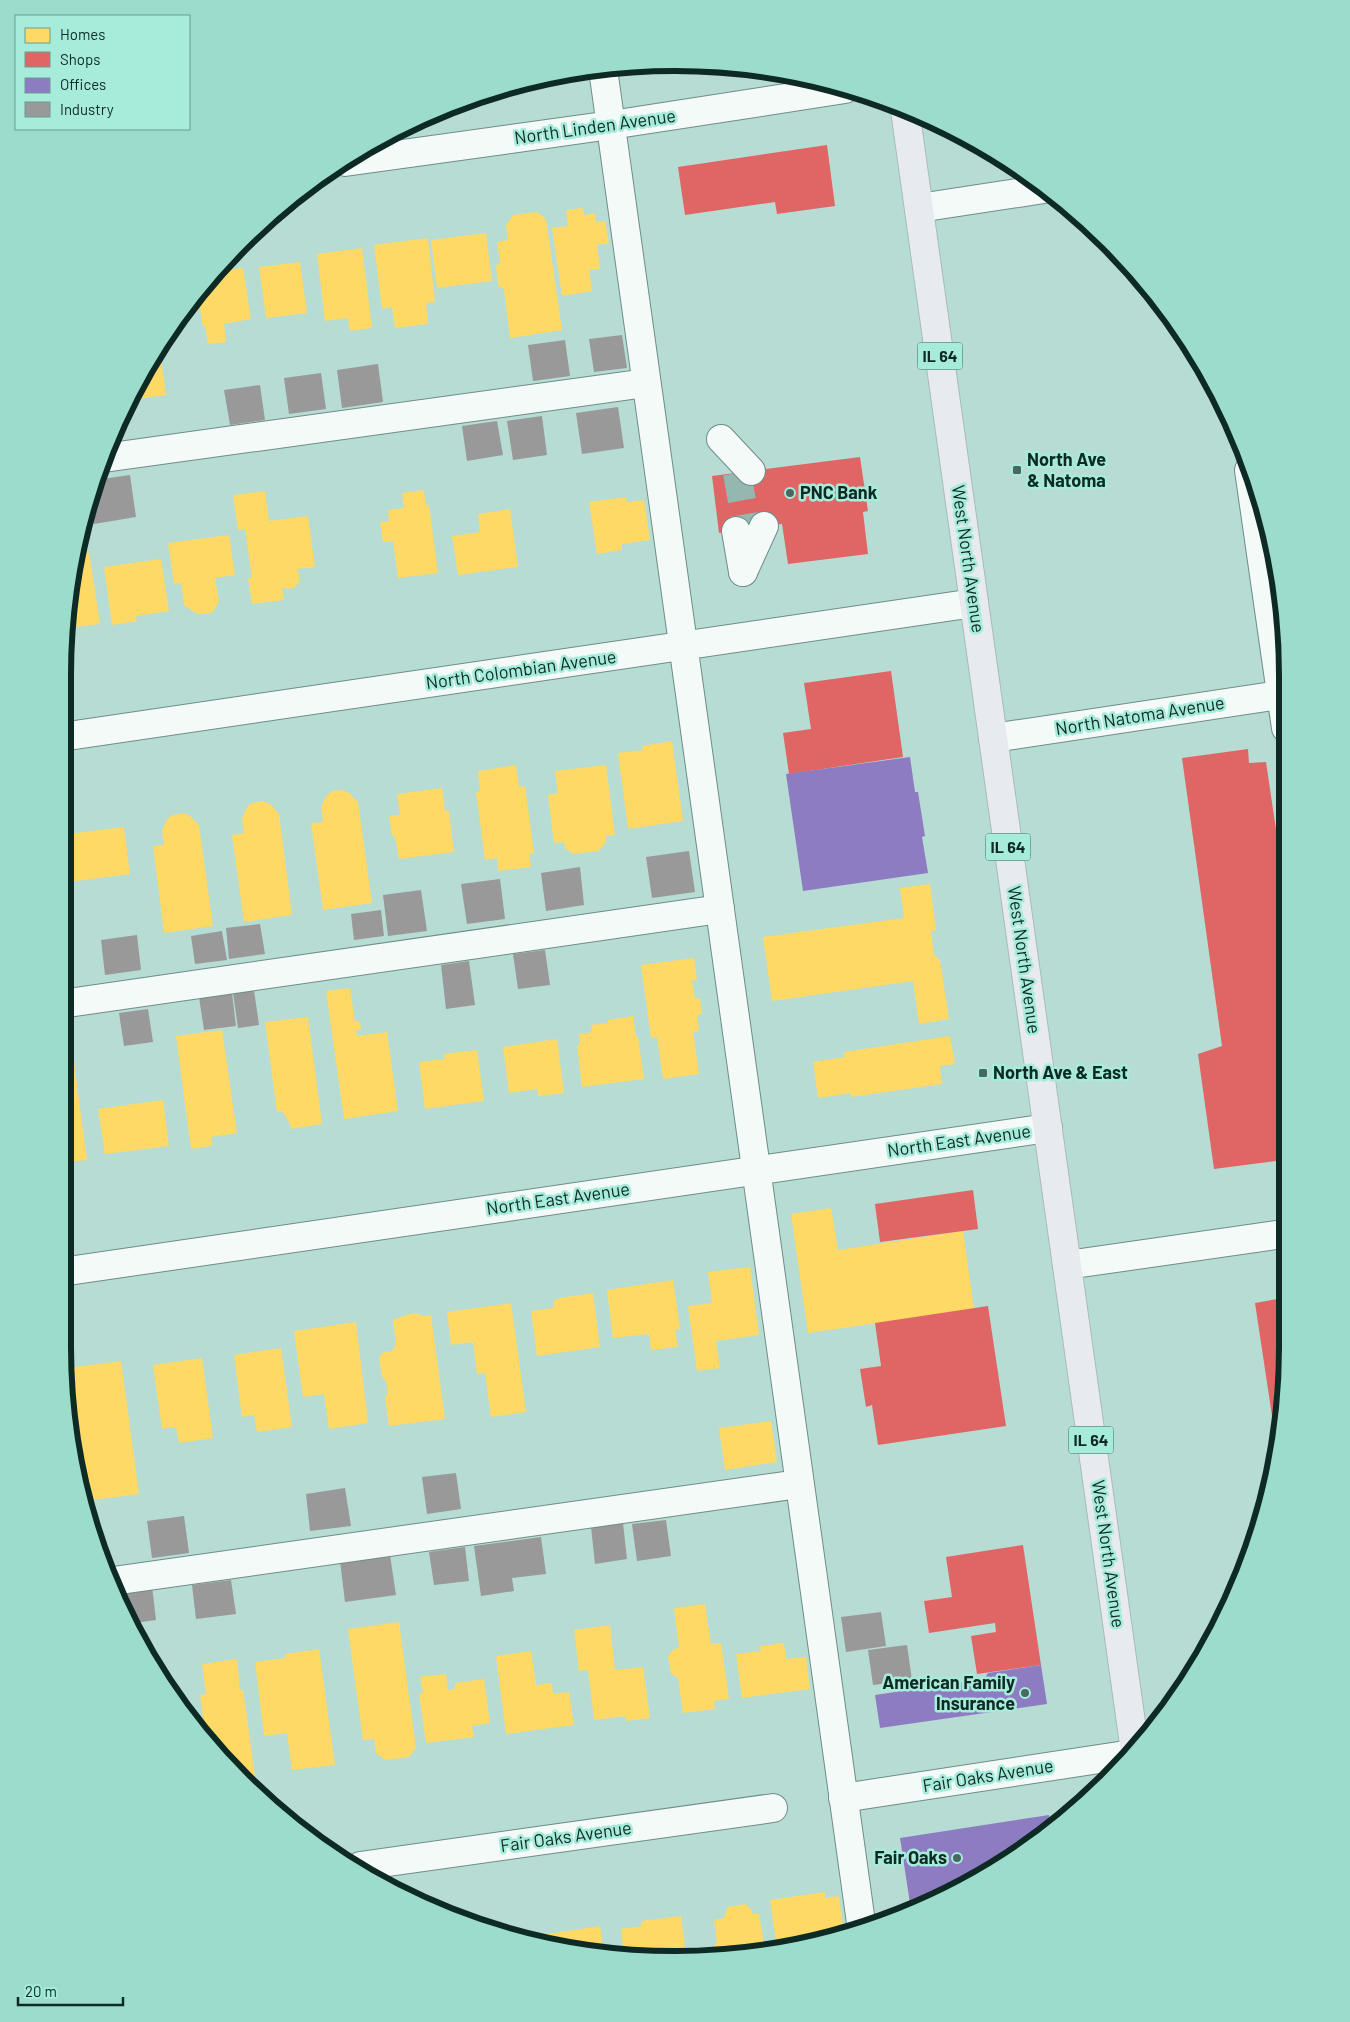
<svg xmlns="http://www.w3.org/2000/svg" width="1350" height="2022" font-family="Barlow,sans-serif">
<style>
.homes{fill:#ffd966}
.shops{fill:#e06666}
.offices{fill:#8e7cc3}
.industry{fill:#999}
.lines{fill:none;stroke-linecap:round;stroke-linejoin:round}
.minor-tunnel{stroke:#94b8b0;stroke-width:28;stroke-dasharray:28 14;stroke-linecap:butt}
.minor-casing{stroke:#6e8d86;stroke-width:30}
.major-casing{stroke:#a8bcb7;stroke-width:30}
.minor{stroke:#f4faf8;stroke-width:28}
.major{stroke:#e7eaef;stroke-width:28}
.poi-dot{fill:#486861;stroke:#a7ebdb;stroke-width:2}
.labels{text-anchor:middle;stroke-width:5;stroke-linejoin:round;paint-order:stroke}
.shield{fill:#a7ebdb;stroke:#3b645b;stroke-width:1}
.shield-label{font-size:16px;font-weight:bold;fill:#0d2a24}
.street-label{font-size:18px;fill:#0d2a24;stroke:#a7ebdb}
.poi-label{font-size:18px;font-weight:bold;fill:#0d2a24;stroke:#a7ebdb;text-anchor:start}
.rim{fill:none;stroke:#0d2a24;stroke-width:6}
</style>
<rect width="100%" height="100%" fill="#b6dcd3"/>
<g class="homes">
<polygon points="583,208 584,215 595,213 596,222 605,221 609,243 597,245 600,269 589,270 592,291 562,296 552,228 568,226 566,210"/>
<polygon points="537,212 546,219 562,330 510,338 504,289 498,286 496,267 500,261 497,242 508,240 506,225 513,215"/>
<polygon points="486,233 492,281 437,288 431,240"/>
<polygon points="428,238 435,302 426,303 428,324 395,328 392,307 382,309 374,245"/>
<polygon points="362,248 372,328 350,331 348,318 325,321 317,254"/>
<polygon points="300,262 307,313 266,318 259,267"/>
<polygon points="243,268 251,319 224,324 226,342 208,344 205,326 203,327 198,296 214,272"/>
<polygon points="160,353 166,395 128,400"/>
<polygon points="424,490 426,505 429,505 438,573 398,578 393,541 383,542 380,522 389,521 388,510 404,508 402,493"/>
<polygon points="265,491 269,521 308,516 315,567 296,569 299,573 299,582 294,588 287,589 282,587 284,600 252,604 248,578 252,578 245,529 238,530 233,495"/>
<polygon points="626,497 627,502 644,500 650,540 622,544 622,550 597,554 589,502"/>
<polygon points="510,509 518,567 458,575 452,536 480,532 478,514"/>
<polygon points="229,535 235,575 215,578 219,602 212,613 197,614 184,605 181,583 174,584 168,543"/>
<polygon points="89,552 100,624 68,628 68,595 77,554"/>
<polygon points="161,559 169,611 136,616 137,621 112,625 104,567"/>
<polygon points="672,741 683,821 628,829 618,753 643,750 642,746"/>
<polygon points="516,765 519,787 525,786 534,853 529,854 531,867 498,871 497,858 485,860 476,792 480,792 478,771"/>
<polygon points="606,765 615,835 606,836 606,842 599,851 573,854 565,848 564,842 554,843 548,795 558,793 555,771"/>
<polygon points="442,788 445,811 449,811 454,852 399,859 395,836 392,836 389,816 400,815 397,794"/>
<polygon points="343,790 349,793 358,802 372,903 323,910 311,823 323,822 321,807 326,796 332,791"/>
<polygon points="263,801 270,804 279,814 292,915 244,922 232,835 244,833 242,819 247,807 252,803"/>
<polygon points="184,813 190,816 199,825 213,926 164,933 153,846 164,845 162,830 167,819 173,815"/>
<polygon points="124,827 130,874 69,882 68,834"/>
<polygon points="930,884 936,930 931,931 934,955 940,960 949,1019 919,1024 913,981 772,1001 763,937 904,918 900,888"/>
<polygon points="694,958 697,980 692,980 695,999 700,998 702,1014 697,1015 699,1031 693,1032 699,1074 663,1079 657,1037 651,1038 641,965"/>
<polygon points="350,988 355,1021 360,1021 361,1030 356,1030 357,1036 387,1032 398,1111 344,1119 326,991"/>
<polygon points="633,1016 636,1037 638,1037 644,1079 582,1087 577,1045 580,1045 579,1034 592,1032 591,1025 608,1023 608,1020"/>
<polygon points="308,1017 322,1124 291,1129 290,1124 282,1111 277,1112 265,1022"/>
<polygon points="222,1030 237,1133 211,1137 212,1146 191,1149 176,1036"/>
<polygon points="950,1036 955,1064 940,1066 942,1084 851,1097 851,1093 818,1098 813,1062 845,1057 844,1052"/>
<polygon points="557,1039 564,1093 538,1096 537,1089 509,1093 503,1047"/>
<polygon points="477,1050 484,1101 425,1109 419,1062 445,1059 444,1054"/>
<polygon points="73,1056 87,1160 68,1162 68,1057"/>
<polygon points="163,1100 169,1146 105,1154 98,1109"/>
<polygon points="831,1208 838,1250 963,1231 974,1309 808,1333 791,1214"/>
<polygon points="750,1267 759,1335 716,1341 720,1368 697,1371 688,1306 712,1303 708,1272"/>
<polygon points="673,1280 680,1329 675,1330 678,1347 651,1350 649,1334 613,1338 607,1290"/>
<polygon points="593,1293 600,1347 537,1356 531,1311 553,1308 554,1301 560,1298"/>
<polygon points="511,1303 526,1412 491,1417 485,1373 477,1374 473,1342 451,1345 447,1312"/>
<polygon points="415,1313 424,1316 431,1315 445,1419 389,1426 385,1397 388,1393 386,1381 382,1377 379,1358 383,1352 392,1351 396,1344 393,1320 406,1315"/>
<polygon points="356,1322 368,1423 329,1429 324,1394 303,1397 294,1331"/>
<polygon points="281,1348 292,1427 257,1432 254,1415 242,1417 234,1355"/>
<polygon points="202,1358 213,1438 179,1443 176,1427 162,1429 153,1365"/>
<polygon points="121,1361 139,1494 85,1501 73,1451 68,1410 68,1368"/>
<polygon points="771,1421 777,1462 725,1470 719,1428"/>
<polygon points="705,1604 711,1644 721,1643 729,1699 714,1701 715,1709 683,1713 678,1678 671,1674 668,1656 674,1649 679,1648 674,1608"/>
<polygon points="399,1622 416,1748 409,1757 385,1760 376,1753 374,1739 363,1740 348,1629"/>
<polygon points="610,1625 615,1670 643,1667 650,1718 626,1721 625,1716 594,1720 588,1670 579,1671 574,1630"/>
<polygon points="784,1643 786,1659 806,1657 810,1689 742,1698 736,1654 761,1651 760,1646"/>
<polygon points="319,1649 335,1765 292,1770 287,1733 264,1736 255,1662 285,1658 285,1654"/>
<polygon points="531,1651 536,1685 552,1683 553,1694 569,1692 574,1725 506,1734 496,1656"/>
<polygon points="157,1656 159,1673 165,1677 167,1688 151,1657"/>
<polygon points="237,1659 240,1690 243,1689 255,1777 244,1779 215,1751 206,1740 200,1695 206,1694 202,1664"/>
<polygon points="446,1674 448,1690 455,1689 455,1683 484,1679 490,1723 472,1726 474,1737 426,1743 419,1694 423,1693 420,1677"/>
<polygon points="825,1892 825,1898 839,1896 844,1934 795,1948 777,1949 770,1900"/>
<polygon points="745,1904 752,1910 752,1914 759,1914 765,1950 711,1953 711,1950 717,1942 714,1920 724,1918 725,1914 728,1907"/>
<polygon points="681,1916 686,1955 635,1958 624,1957 621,1929 642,1926 641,1921"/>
<polygon points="600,1926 604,1954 555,1948 542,1944 541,1935"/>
</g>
<g class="shops">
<polygon points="827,145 835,206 777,214 775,202 685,215 678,167"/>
<polygon points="860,457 868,511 863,512 868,554 788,564 782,524 719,533 712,476"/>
<polygon points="891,671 903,757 789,774 783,733 811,729 804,683"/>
<polygon points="1248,749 1249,763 1266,762 1285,890 1284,1160 1214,1169 1198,1054 1222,1046 1182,758"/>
<polygon points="973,1190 978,1229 880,1242 875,1204"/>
<polygon points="1283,1298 1282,1427 1277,1449 1255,1303"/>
<polygon points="988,1306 1006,1426 878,1445 872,1405 866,1407 860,1369 881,1366 875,1323"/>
<polygon points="1023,1545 1041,1665 977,1674 971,1636 996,1632 995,1623 929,1633 924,1601 952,1597 946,1557"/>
</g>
<g class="offices">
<polygon points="910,757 915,792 918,792 925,836 922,837 928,873 803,891 786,774"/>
<polygon points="1041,1665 1047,1704 880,1728 875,1695 984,1679 988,1673"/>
<polygon points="1049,1815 1051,1830 1048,1833 981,1878 911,1910 900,1838"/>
</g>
<g class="industry">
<polygon points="622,335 627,368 594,372 589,339"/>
<polygon points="565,340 570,376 533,381 528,345"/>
<polygon points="378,364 383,402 342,408 337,370"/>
<polygon points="321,373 326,409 289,414 284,378"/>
<polygon points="260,385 265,420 230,425 224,390"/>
<polygon points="618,407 624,448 582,454 576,413"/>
<polygon points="542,416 547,455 513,460 507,421"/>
<polygon points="497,421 503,455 467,461 462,426"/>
<polygon points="130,475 136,517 94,524 90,500 95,480"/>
<polygon points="689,851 695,892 652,898 646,857"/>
<polygon points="580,867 584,905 546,911 541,873"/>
<polygon points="500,879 505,919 467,924 461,884"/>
<polygon points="421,890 427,931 388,936 383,895"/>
<polygon points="381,910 384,936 354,940 351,914"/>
<polygon points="260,924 265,954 229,959 226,928"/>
<polygon points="222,931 227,960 195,964 191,936"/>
<polygon points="137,935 141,970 105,975 101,940"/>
<polygon points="545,950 550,985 518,989 513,954"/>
<polygon points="469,961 475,1005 446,1009 441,965"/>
<polygon points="254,990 259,1025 238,1028 233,993"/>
<polygon points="232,993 236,1026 204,1030 199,997"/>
<polygon points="148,1009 153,1042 124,1046 119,1013"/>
<polygon points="456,1473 461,1509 427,1514 422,1477"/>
<polygon points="345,1488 351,1526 310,1531 306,1494"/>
<polygon points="184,1516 189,1553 152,1558 147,1521"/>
<polygon points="666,1520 671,1556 637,1561 632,1524"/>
<polygon points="623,1523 627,1559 595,1564 591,1527"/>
<polygon points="541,1537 546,1574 512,1578 514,1591 481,1596 474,1546"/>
<polygon points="465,1547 469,1581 434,1585 429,1552"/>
<polygon points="390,1555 396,1595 345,1602 340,1561"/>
<polygon points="231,1580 236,1614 196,1619 192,1585"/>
<polygon points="152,1586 156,1620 134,1623 118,1591"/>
<polygon points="881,1612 886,1646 846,1652 841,1617"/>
<polygon points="907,1645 912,1680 873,1685 868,1650"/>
</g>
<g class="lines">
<polyline class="minor-tunnel" points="737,473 747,529"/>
<g class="minor-casing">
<g id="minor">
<polyline points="603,69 862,1930"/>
<polyline points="345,162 611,125 845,89"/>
<polyline points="919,208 1044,189"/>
<polyline points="721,439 751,471"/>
<polyline points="104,458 646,383"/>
<polyline points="1249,470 1286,728"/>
<polyline points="736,531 743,572"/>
<polyline points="743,572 764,526"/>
<polyline points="68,736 974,603"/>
<polyline points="993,738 1286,694"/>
<polyline points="68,1003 720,909"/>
<polyline points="1067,1265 1283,1234"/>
<polyline points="68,1271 1048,1128"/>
<polyline points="113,1581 799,1484"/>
<polyline points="843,1798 1132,1754"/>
<polyline points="360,1866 773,1808"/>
</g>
</g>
<g class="major-casing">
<polyline id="major" points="905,110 1135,1751"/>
</g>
<use href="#minor" class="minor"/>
<use href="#major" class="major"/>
</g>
<g class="poi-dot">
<rect x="1012" y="465" width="10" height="10" rx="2.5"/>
<circle cx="790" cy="493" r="5"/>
<rect x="978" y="1068" width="10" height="10" rx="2.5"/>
<circle cx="1025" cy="1693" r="5"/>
<circle cx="957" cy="1858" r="5"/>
</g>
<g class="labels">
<g class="shield">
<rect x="917.5" y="342.5" width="45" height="27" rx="4"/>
<rect x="985.5" y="833.5" width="45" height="27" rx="4"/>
<rect x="1068.5" y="1426.5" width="45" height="27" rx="4"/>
</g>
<g class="shield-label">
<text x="940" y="362">IL 64</text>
<text x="1008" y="853">IL 64</text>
<text x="1091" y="1446">IL 64</text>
</g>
<g class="street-label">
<text transform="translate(595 127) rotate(-8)" y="6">North Linden Avenue</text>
<text transform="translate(968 559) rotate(82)" y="6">West North Avenue</text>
<text transform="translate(521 670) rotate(-8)" y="6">North Colombian Avenue</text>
<text transform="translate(1140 716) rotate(-9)" y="6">North Natoma Avenue</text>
<text transform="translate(1024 960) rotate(82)" y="6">West North Avenue</text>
<text transform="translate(959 1141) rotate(-8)" y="6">North East Avenue</text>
<text transform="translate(558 1199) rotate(-8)" y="6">North East Avenue</text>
<text transform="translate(1108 1554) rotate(82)" y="6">West North Avenue</text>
<text transform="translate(988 1776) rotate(-9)" y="6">Fair Oaks Avenue</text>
<text transform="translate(566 1837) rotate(-8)" y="6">Fair Oaks Avenue</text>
</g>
<g class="poi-label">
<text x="1027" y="466">North Ave<tspan x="1027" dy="21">&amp; Natoma</tspan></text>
<text x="800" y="499">PNC Bank</text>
<text x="993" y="1079">North Ave &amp; East</text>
<text x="1015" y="1689" text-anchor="end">American Family<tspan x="1015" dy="21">Insurance</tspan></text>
<text x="947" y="1864" text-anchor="end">Fair Oaks</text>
</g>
</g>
<path d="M0 0H1350V2022H0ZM675 71H675A604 604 0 0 1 1279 675V1347A604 604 0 0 1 675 1951H675A604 604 0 0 1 71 1347V675A604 604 0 0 1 675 71Z" fill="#9bdccc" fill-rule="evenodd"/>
<path class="rim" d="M675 71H675A604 604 0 0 1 1279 675V1347A604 604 0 0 1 675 1951H675A604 604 0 0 1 71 1347V675A604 604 0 0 1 675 71Z"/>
<rect x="15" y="15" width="175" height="115" fill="#a7ebdb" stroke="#699e92"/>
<rect x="25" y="28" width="25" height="15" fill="#ffd966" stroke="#699e92"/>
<text x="60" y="40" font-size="15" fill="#0d2a24">Homes</text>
<rect x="25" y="52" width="25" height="15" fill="#e06666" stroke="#699e92"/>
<text x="60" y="65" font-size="15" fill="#0d2a24">Shops</text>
<rect x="25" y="78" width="25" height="15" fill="#8e7cc3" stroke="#699e92"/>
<text x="60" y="90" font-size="15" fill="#0d2a24">Offices</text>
<rect x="25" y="102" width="25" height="15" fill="#999999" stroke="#699e92"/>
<text x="60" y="115" font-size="15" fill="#0d2a24">Industry</text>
<path d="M18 1997v8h105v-8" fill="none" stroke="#0d2a24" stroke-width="2.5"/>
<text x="25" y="1997" font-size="15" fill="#0d2a24" stroke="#a7ebdb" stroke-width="4" paint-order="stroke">20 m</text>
</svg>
